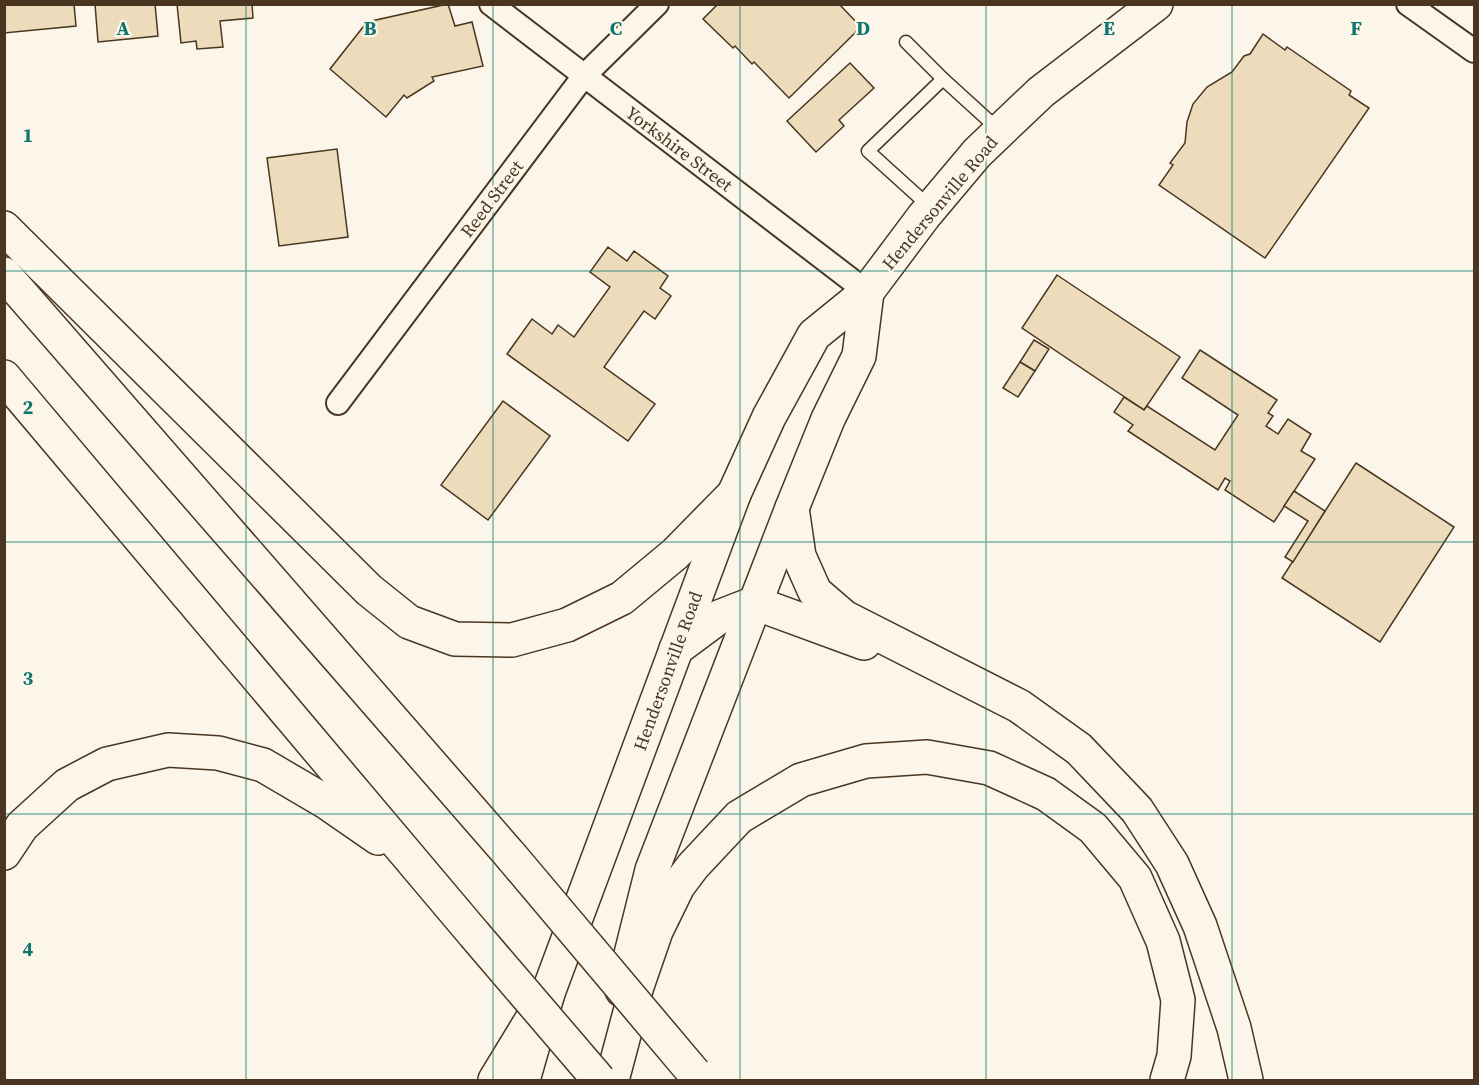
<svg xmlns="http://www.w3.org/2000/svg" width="1479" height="1085" font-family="'Source Serif 4',serif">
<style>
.building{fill:#ecdcbc;stroke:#4a3520;stroke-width:1.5}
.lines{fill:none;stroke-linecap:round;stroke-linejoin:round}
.lane-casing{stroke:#4a3520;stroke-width:15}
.street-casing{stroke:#4a3520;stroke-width:26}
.primary-casing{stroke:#4a3520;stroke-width:36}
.highway-casing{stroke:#4a3520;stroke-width:36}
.lane{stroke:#fbf6e9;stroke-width:12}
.street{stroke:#fbf6e9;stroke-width:22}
.primary{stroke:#fbf6e9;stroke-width:33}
.highway{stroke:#fbf6e9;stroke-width:33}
.highway-bridge-casing{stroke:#4a3520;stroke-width:36;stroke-linecap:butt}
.highway-bridge{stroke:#fbf6e9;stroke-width:33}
.grid{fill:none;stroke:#0f766e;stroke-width:1.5;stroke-opacity:0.55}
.labels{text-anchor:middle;stroke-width:4.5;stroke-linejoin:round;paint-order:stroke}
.street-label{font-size:18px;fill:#4a3520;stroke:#fbf6e9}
.grid-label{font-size:20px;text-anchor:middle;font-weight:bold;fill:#0f766e;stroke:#fbf6e9;stroke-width:4.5;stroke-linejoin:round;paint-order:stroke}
</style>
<rect width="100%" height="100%" fill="#fbf6e9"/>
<g class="building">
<polygon points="4,4 74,4 76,26 4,33"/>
<polygon points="95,4 155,4 158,36 98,42"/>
<polygon points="177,4 252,4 253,18 220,21 223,47 197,49 196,41 181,43"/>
<polygon points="448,4 455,26 472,22 483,66 432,77 434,81 407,98 404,95 386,117 330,69 367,22"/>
<polygon points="718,4 839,4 861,27 789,98 754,62 752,64 735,46 733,48 703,19"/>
<polygon points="1263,34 1285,50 1287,47 1351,91 1349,95 1369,108 1265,258 1159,185 1173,165 1170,163 1185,143 1187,122 1193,104 1207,87 1232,72 1244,56 1250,54"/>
<polygon points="850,63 874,88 839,120 844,126 816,152 787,121"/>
<polygon points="337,149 348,237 279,246 267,158"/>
<polygon points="608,247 627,261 634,251 668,276 660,288 671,296 655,319 644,311 604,367 655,404 628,441 507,354 532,319 552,334 558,325 574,337 610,287 590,272"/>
<polygon points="1057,275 1180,357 1144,410 1022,328"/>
<polygon points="1034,340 1049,349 1035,371 1020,362"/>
<polygon points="1200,350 1277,400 1268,413 1273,416 1266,426 1278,434 1288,419 1311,434 1301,451 1315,459 1274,522 1225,490 1230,481 1225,478 1218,490 1128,431 1133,425 1114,412 1124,397 1144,410 1147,406 1215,450 1238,415 1182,378"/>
<polygon points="1020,362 1035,371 1018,397 1003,388"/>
<polygon points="503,401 550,436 488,520 441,485"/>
<polygon points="1356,463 1454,527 1380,642 1282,578"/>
<polygon points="1294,491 1325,511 1293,562 1285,557 1308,521 1284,506"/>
</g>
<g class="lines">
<g class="lane-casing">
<g id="lane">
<polyline points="906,42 943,79"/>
<polyline points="931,208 868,151 943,79 999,130"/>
</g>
</g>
<g class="street-casing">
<g id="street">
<polyline points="491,4 867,292"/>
<polyline points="1408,4 1474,51"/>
<polyline points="338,403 583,77 657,4"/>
</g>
</g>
<g class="primary-casing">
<g id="primary">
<polyline points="622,990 652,870 792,508 828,419 859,356 867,292"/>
<polyline points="523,1080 548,993 734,494 769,417 814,335 867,292 924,216 977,153 1000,131 1041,92 1156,4"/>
</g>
</g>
<g class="highway-casing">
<g id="highway">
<polyline points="4,228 369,590 409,622 455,639 512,640 567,625 622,598 675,554 734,494"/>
<polyline points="4,274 511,856"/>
<polyline points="4,377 474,934"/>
<polyline points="792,508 799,556 815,592 844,617 1019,706 1079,749 1137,810 1172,864 1200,926 1234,1028 1246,1080"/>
<polyline points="676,649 719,617 755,603 864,643"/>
<polyline points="4,853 22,826 67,785 107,764 168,750 218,753 263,765 326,802 378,838"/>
<polyline points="495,1080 548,993"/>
<polyline points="612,1080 637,986 656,931 678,886 693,866 739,817 801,780 866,761 927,757 989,768 1046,794 1093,828 1135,878 1163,941 1178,1000 1174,1056 1167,1080"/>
</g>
</g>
<use href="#lane" class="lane"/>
<use href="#street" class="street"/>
<use href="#primary" class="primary"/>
<use href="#highway" class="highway"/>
<g class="highway-bridge-casing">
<g id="highway-bridge">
<polyline points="511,856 694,1073"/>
<polyline points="474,934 599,1080"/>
</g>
</g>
<use href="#highway-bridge" class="highway-bridge"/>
</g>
<path class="grid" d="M246,4v1076M493,4v1076M740,4v1076M986,4v1076M1232,4v1076M4,271h1470M4,542h1470M4,814h1470"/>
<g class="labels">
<g class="street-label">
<text transform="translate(679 149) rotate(37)" y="6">Yorkshire Street</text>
<text transform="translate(492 199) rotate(-53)" y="6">Reed Street</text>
<text transform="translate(940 203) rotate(-50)" y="6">Hendersonville Road</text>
<text transform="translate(668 671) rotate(-70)" y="6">Hendersonville Road</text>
</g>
</g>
<g class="grid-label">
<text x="123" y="35">A</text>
<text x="370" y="35">B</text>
<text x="616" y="35">C</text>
<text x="863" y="35">D</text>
<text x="1109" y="35">E</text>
<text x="1356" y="35">F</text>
<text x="28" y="142">1</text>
<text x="28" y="414">2</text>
<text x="28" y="685">3</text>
<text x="28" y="956">4</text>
</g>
<rect width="1479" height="1085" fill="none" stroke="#4a3520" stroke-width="12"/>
</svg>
